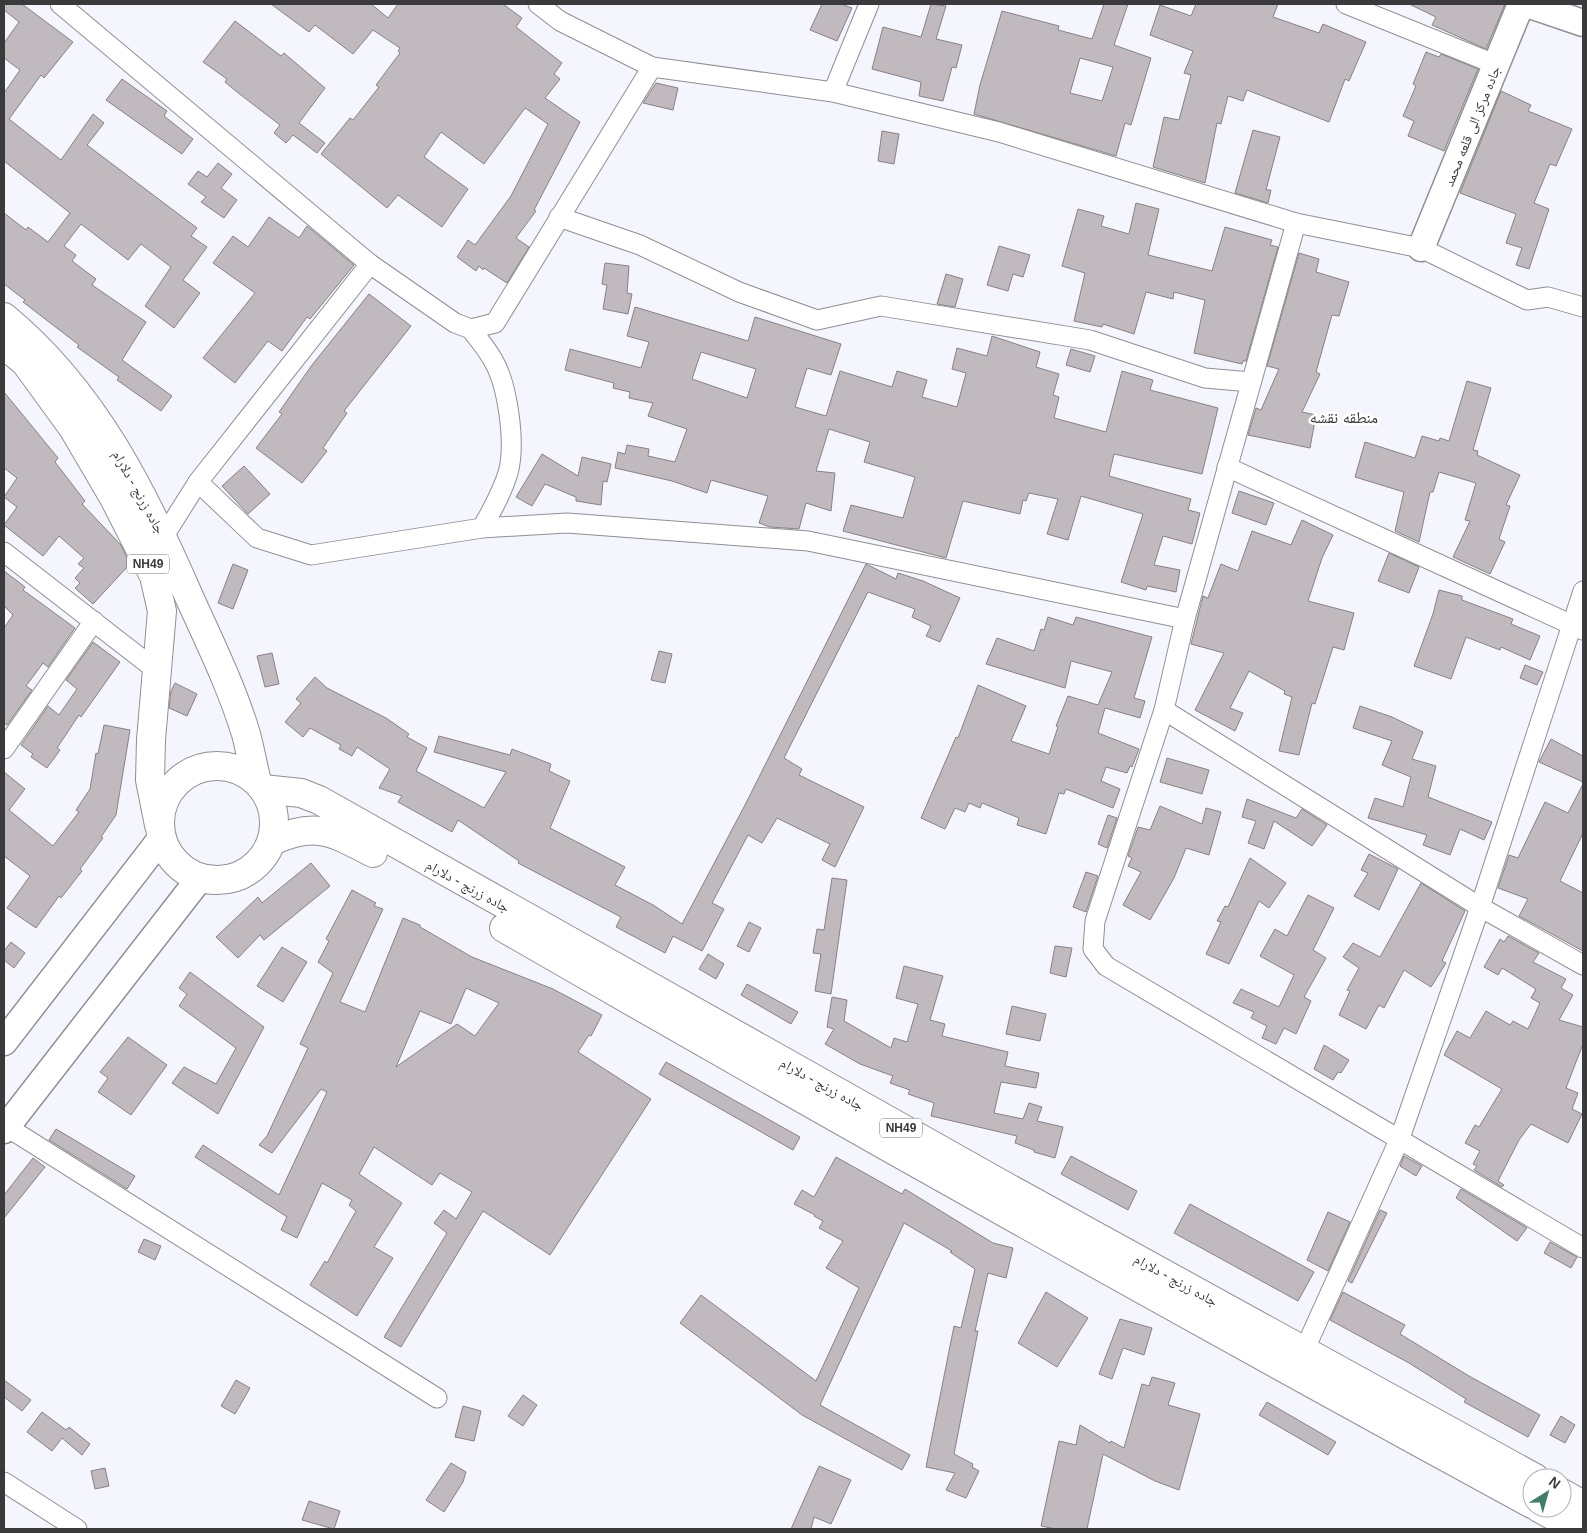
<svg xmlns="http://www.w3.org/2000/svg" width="1587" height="1533" font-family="Helvetica,'Noto Naskh Arabic',sans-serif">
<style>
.building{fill:#c0b9be;stroke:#888186;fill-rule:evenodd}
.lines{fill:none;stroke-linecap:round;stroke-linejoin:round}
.street-casing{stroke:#8f8f96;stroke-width:21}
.secondary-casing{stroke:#8f8f96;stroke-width:29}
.highway-casing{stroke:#8f8f96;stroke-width:30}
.street{stroke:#fff;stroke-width:19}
.secondary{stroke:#fff;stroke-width:26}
.highway{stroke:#fff;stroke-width:28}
.labels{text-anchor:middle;stroke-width:5;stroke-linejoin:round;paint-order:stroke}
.shield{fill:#fff;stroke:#757577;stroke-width:1}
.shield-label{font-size:12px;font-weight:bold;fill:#3a3a3d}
.street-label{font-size:14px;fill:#3a3a3d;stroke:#fff}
.quarter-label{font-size:16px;fill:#3a3a3d;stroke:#fff}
</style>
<rect width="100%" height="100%" fill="#f5f5fd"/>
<g class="building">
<polygon points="4,4 22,4 73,42 44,78 41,75 9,119 61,160 93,114 104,123 87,145 197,228 191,236 207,247 183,280 200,293 174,328 145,306 171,267 141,244 128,260 81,224 64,246 76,255 72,261 96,279 92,285 146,322 122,360 172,396 161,411 117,380 119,377 77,347 79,345 23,302 25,300 4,284 4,213 26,230 28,227 48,242 70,213 4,161 4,93 20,70 4,58 4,43 19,22 4,10"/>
<polygon points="271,4 371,4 388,18 398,4 503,4 522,18 516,27 562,63 554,74 560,79 545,98 580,122 534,210 536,211 516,238 529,247 507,283 484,268 483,270 479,266 476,271 457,257 468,240 475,245 511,196 548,124 525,108 484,164 441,132 424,157 468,189 442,227 398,195 387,208 321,154 350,118 353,120 379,87 376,85 400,53 398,51 400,48 373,30 353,54 315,25 309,32"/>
<polygon points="822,4 841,4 852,8 837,41 810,30"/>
<polygon points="931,4 946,6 936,39 962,45 956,68 952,67 943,101 919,96 921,82 872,69 883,27 921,37"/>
<path d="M1104,4h24l-14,41 37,13 -20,67 -6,-2 -9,33 -142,-42 6,-29 22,-74 57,15 -1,4 34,9zM1080,58l33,9 -11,34 -32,-8z"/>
<polygon points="1196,4 1278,4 1273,17 1319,33 1323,24 1366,42 1349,81 1345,79 1329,122 1247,90 1243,101 1228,96 1221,124 1217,123 1205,183 1153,167 1164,117 1179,120 1191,75 1184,73 1193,51 1150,35 1160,5 1191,16"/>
<polygon points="1409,4 1505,4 1486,49 1432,25 1436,17"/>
<polygon points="235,21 281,56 284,53 325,88 299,123 325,143 317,153 293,135 286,143 274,133 280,125 237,92 225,82 227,79 203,62"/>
<polygon points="1426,52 1439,57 1441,54 1478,69 1444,151 1408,136 1414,121 1403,116 1416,86 1413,84"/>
<polygon points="122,79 167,111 164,116 193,139 182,154 106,100"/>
<polygon points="656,83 678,88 673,110 643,103"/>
<polygon points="1501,91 1531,105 1528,111 1572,129 1556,166 1550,164 1534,203 1549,209 1529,269 1516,265 1522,248 1506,243 1516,214 1460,193"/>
<polygon points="1253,130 1280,137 1266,190 1271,190 1268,203 1235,193"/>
<polygon points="882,131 899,134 894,164 878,161"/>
<polygon points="218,163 232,174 221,188 237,200 224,218 201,202 206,197 188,184 198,171 207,177"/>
<polygon points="1136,203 1159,209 1148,255 1212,271 1225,227 1272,240 1270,245 1278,247 1246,361 1243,361 1242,364 1194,353 1205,300 1174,292 1173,299 1146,292 1134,334 1103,324 1102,327 1074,321 1085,273 1062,266 1078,209 1104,216 1101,226 1129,234"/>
<polygon points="269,217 299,238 307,226 354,265 310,319 307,317 282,351 268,341 235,383 203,358 255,293 213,263 233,236 248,247"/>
<polygon points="999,246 1030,255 1023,277 1013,274 1008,291 987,285"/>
<polygon points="1299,253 1319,259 1316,272 1349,282 1339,316 1332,315 1316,372 1320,374 1302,412 1316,415 1310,448 1248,435 1256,408 1261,410 1279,369 1267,366"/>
<polygon points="605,263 629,266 627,293 632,294 628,314 603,309 607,285 602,284"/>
<polygon points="946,274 963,279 955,307 937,304"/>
<polygon points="369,294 411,326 344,411 347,413 323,448 327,451 302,483 256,448 282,414 279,412 312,365"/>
<path d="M635,307l113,34 7,-24 86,27 -10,31 -24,-7 -12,39 31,9 14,-45 52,16 5,-16 30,9 -5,17 35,10 9,-34 -14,-4 5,-21 30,8 5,-20 48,16 -4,15 23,7 -6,21 6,2 -5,21 52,14 16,-61 31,9 -3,10 68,18 -16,66 -88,-20 -5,22 82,23 -3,11 12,3 -8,31 -29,-8 -9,29 26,5 -4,22 -29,-6 -1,4 -25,-8 22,-68 -62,-18 -13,44 -21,-6 11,-35 -29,-6 -3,8 -3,-1 -3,14 -57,-13 -17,57 -103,-27 8,-26 52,13 12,-41 -51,-15 6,-20 -41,-13 -13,42 19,2 -4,38 -25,-8 -7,26 -29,-2 -11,-4 9,-27 -57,-16 -4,13 -35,-12 -57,-13 3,-16 7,2 2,-9 22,4 -1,7 27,6 12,-33 -39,-13 5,-13 -24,-5 1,-6 -17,-4 1,-5 -49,-13 5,-21 71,19 8,-26 -22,-6zM701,352l55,17 -9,29 -55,-19z"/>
<polygon points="1071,349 1095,356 1090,372 1066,365"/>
<polygon points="1467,381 1491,388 1473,450 1478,451 1477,455 1520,475 1506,505 1510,506 1499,539 1505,542 1490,574 1453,557 1470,521 1465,520 1476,483 1439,472 1433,492 1430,492 1419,542 1395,531 1404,492 1355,477 1365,442 1415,458 1422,436 1439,441 1440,438 1449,441"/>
<polygon points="4,392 58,458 55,462 85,501 82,504 121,545 130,564 93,604 75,588 80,583 75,578 84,568 78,564 84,558 59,536 43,556 4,525 17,507 4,497 17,478 4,468"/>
<polygon points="542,454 578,476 582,457 611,464 607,482 603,481 601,505 576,501 576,497 545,484 532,506 516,497"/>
<polygon points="244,466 270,494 248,514 222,486"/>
<polygon points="1239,491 1274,503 1266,525 1232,513"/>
<polygon points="1302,520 1333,535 1322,558 1308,601 1354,613 1344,650 1333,647 1315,704 1312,703 1299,755 1279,751 1292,697 1284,694 1285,691 1249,671 1230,708 1243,713 1235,731 1195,710 1224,653 1191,644 1203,596 1208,598 1221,564 1238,571 1252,531 1291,545"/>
<polygon points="1389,553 1419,567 1409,593 1378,581"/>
<polygon points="233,564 248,570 233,609 218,603"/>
<polygon points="866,564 896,579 898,573 923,581 960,598 940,642 926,636 931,626 912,617 915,609 868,592 784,758 802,769 799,775 864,807 835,867 822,860 830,844 777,818 762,843 748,835 712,903 724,909 702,951 673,936 665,953 616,927 621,917 518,863 519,861 458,820 452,832 398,802 402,796 379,788 390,769 357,747 352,756 339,749 341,745 310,728 303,737 285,722 301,703 296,699 315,677 327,688 386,718 409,734 407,737 427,748 416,771 484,808 506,772 434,752 439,736 510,755 512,749 551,764 549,771 570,781 550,828 625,867 615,885 653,905 682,924 745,805"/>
<polygon points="4,571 25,587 23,590 75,628 48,667 43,663 26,686 32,690 7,725 4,723 4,628 13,615 4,606"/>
<polygon points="1439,590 1462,596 1462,600 1513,619 1511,624 1540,636 1530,660 1501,647 1500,650 1466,637 1451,679 1414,666 1433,614"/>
<polygon points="1048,617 1073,625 1076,617 1152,637 1134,698 1145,701 1140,718 1105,708 1098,733 1139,749 1132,767 1130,766 1127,773 1106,767 1101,781 1120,789 1113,808 1066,789 1064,794 1059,793 1046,834 1017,825 1019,818 982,803 980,808 969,803 965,812 955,808 945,829 921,818 956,737 958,738 978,685 1026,706 1011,741 1049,754 1058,727 1056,726 1068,696 1098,705 1112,672 1071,661 1065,688 986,664 997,638 1034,651 1041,629 1044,630"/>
<polygon points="93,642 120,662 81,717 79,715 57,748 60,750 47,768 31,757 33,754 21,745 48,706 59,715 77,689 66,680"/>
<polygon points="659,651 672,654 665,683 651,680"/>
<polygon points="272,653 279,684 265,687 257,656"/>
<polygon points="1525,665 1543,672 1537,685 1520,678"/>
<polygon points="175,683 197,694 187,716 169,708 171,691"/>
<polygon points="1360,706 1392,717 1423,732 1412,759 1436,766 1428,797 1492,822 1484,840 1460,829 1450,855 1423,845 1427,835 1368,818 1375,798 1403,807 1411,777 1382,765 1392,741 1353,728"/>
<polygon points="104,725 130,730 116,815 101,837 103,838 80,869 82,871 61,898 59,896 36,928 7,908 30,876 4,856 4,772 25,789 9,810 53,846 79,812 76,810 90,789 96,753 98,754"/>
<polygon points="1551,739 1583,756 1583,782 1539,762"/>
<polygon points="1167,758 1209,770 1202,794 1160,782"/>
<polygon points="1583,784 1583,833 1560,881 1583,893 1583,951 1519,916 1528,899 1498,888 1509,855 1518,858 1545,802 1568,813"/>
<polygon points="1247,799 1296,818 1302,809 1327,825 1312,846 1274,821 1264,849 1248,843 1256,821 1242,817"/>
<polygon points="1160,806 1202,824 1206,808 1221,812 1209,855 1186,848 1174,878 1150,920 1123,905 1141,872 1128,866 1132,858 1128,856 1138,827 1150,830"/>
<polygon points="1108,815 1117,818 1107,848 1098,844"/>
<polygon points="1369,854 1398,869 1379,910 1354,896 1368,873 1361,870"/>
<polygon points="1250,858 1286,883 1269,908 1259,901 1229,964 1206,954 1221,922 1217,921 1225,906 1228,907"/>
<polygon points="311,863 330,886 264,940 260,935 238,958 216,937 258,897 262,903"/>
<polygon points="1086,872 1098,876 1086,912 1073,907"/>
<polygon points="832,878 847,880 831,994 815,991 821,954 813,953 817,929 824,930"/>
<polygon points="1421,883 1465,911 1442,961 1446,963 1431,987 1404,970 1384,1008 1379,1005 1366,1029 1339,1015 1350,991 1347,990 1359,968 1343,957 1353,943 1380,957"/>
<path d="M352,890l24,13 -2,3 9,3 -43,93 25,10 38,-94 17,7v2l52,30 81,32 49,26 -11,21 -2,-1 -11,17 73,47 -101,156 -67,-44 -82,136 -17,-10 63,-104 -13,-10 10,-13 12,9 16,-27 -32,-19 -8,12 -58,-38 -15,27 43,29 -28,44 19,11 -36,58 -47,-31 15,-24 2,2 29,-52 -7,-6 3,-5 -30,-17 -25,55 -16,-8 6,-13 -92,-60 8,-12 76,50 48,-103 -6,-3 -49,64 -13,-8 8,-9 41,-88 -8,-4 33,-71 -15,-11 11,-21 -3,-2zM466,988l33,15 -24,33 -18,-12 -61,43 24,-56 31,13z"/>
<polygon points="1308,895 1334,908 1313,950 1326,958 1304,997 1311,1001 1296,1034 1284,1028 1276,1044 1262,1038 1267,1026 1251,1018 1254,1012 1233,1003 1241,989 1279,1007 1294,975 1260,956 1275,929 1287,936"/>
<polygon points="749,922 761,928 749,952 737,946"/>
<polygon points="1508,936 1539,953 1533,962 1566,979 1561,988 1573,995 1559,1020 1583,1027 1583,1044 1566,1088 1578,1093 1572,1109 1582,1114 1568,1143 1531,1124 1519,1140 1498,1181 1504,1185 1502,1187 1474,1170 1477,1166 1473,1164 1480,1151 1465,1143 1475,1125 1479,1127 1502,1089 1444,1055 1457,1031 1470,1038 1486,1011 1510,1025 1513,1021 1528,1029 1540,1003 1531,998 1536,989 1502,968 1498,975 1484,967 1500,939 1504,942"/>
<polygon points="11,942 25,953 14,968 4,960 4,951"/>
<polygon points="1055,946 1072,948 1066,977 1050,973"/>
<polygon points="282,947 307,962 283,1002 257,986"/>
<polygon points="708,954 724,964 716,979 699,969"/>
<polygon points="904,966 943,976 930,1020 945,1024 942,1036 1008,1052 1005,1066 1039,1073 1036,1088 1001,1082 994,1113 1023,1119 1029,1103 1042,1107 1037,1121 1063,1127 1055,1158 1034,1152 1034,1150 1015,1143 1017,1136 931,1116 934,1103 908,1094 910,1090 890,1083 893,1076 860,1064 825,1044 834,1029 827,1027 832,997 847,1000 844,1021 891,1048 894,1038 907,1042 918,1004 896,998"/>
<polygon points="190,972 264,1027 218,1114 172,1083 184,1067 216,1084 236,1048 179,1006 187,994 179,988"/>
<polygon points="747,984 798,1012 791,1024 741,995"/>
<polygon points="1012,1006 1046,1014 1040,1041 1006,1034"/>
<polygon points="128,1037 167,1065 131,1115 98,1092 108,1078 100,1072"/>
<polygon points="1324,1045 1349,1060 1341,1073 1338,1072 1333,1080 1314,1069"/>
<polygon points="666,1062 800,1137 793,1150 659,1074"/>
<polygon points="56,1129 135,1176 127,1189 49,1140"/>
<polygon points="1071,1156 1137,1191 1128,1210 1061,1174"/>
<polygon points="1404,1156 1422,1166 1416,1176 1400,1166"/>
<polygon points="836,1157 902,1194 905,1189 993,1243 1013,1248 1006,1278 988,1273 975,1331 978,1331 954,1454 973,1464 972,1467 979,1471 966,1498 946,1490 955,1473 926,1467 954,1326 961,1328 975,1269 950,1252 952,1251 904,1223 820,1405 910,1455 902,1470 802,1415 680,1323 701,1295 816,1381 859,1288 826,1268 843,1241 819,1228 823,1221 814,1216 815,1215 794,1204 802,1190 814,1197"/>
<polygon points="33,1158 45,1167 4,1218 4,1195"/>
<polygon points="1461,1189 1527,1228 1517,1241 1456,1198"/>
<polygon points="1190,1204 1314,1272 1298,1301 1174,1233"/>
<polygon points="1380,1210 1387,1213 1352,1283 1348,1281"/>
<polygon points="1328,1212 1350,1222 1328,1271 1307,1260"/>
<polygon points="144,1239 161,1246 155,1260 138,1252"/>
<polygon points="1550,1242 1577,1257 1571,1268 1544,1253"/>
<polygon points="1046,1292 1088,1318 1057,1367 1018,1343"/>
<polygon points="1343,1292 1405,1325 1400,1334 1469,1376 1540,1415 1528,1437 1464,1402 1466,1399 1409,1363 1330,1320"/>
<polygon points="1120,1319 1152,1328 1144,1355 1123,1348 1112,1379 1099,1374"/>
<polygon points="1152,1377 1175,1383 1168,1405 1200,1414 1179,1490 1155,1481 1103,1454 1087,1529 1056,1529 1041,1526 1059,1441 1076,1445 1080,1425 1110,1443 1111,1441 1124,1448 1142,1384 1149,1386"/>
<polygon points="4,1380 31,1400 22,1411 4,1397"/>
<polygon points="236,1380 250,1388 235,1414 221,1406"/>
<polygon points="523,1395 537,1405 523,1426 508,1416"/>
<polygon points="1267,1402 1336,1442 1328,1455 1259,1415"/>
<polygon points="463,1406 481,1411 474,1441 455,1437"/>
<polygon points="42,1412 66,1430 69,1427 90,1444 82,1455 62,1438 52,1451 27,1432"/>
<polygon points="1561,1416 1575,1425 1565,1443 1550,1435"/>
<polygon points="451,1463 466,1472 463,1482 444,1512 426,1500"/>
<polygon points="819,1466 851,1480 831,1524 814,1517 811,1529 791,1529"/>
<polygon points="105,1468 109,1486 95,1489 91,1471"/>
<polygon points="309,1501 340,1511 334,1529 302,1520"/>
</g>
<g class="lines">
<g class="street-casing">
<g id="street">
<polyline points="60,4 370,264 455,323 471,329 495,323 652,67"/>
<polyline points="538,4 560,21 652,67 833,92 999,132 1296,223 1421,248 1527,300 1548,297 1583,307"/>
<polyline points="1346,4 1497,65"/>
<polyline points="833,92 869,4"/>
<polyline points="559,217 640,245 739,292 817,320 881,306 1090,340 1205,378 1251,382"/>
<polyline points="1296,223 1185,619 1164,710 1095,921 1093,949 1106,966 1583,1248"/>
<path d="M471,329c7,10 16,20 22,31 15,25 23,84 15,113 -6,20 -16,37 -26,55"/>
<polyline points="1227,467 1583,630"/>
<polyline points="198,482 257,538 311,555 482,528 567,523 808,541 1185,619"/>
<polyline points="164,536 198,482 370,264"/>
<polyline points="4,552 156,670"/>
<polyline points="1164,710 1480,907 1583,965"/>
<polyline points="4,749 94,621"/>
<polyline points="4,1125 437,1398"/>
<polyline points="1299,1362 1400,1138 1480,907 1583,591"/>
<polyline points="4,1482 77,1529"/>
</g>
</g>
<g class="secondary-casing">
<g id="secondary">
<polyline points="1527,4 1583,23"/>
<polyline points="1421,248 1521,4"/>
<polyline points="4,1042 160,840"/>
<polyline points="4,1130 200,878"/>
</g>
</g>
<g class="highway-casing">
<g id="highway">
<path d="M4,317c91,75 141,178 187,284 20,44 41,87 55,133 4,15 7,32 11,48"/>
<polyline points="4,345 25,362 73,428 114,498 154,576 162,611 151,740 150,780 159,825"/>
<circle cx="217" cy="823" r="57"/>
<polyline points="263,789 301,793 319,800 1003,1185 1535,1478"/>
<path d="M272,841c45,-20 60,-9 101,12"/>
<path d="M504,928c340,196 683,388 1028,576"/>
<polyline points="1562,1493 1583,1505"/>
<polyline points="1539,1508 1578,1529"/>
</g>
</g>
<use href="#street" class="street"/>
<use href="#secondary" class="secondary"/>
<use href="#highway" class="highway"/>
</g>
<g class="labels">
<g class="shield">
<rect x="127" y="554.5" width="42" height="19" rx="4"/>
<rect x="880" y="1118.5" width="42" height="19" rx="4"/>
</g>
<g class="shield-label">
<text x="148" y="568">NH49</text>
<text x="901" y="1132">NH49</text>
</g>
<g class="street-label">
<text transform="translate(1472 126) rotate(-68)" y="5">جاده مرکز الی قلعه محمد</text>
<text transform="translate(139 492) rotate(61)" y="5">جاده زرنج - دلارام</text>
<text transform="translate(468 886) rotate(29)" y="5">جاده زرنج - دلارام</text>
<text transform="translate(822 1084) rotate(29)" y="5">جاده زرنج - دلارام</text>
<text transform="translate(1176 1280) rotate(29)" y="5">جاده زرنج - دلارام</text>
</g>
<g class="quarter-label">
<text x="1344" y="423">منطقه نقشه</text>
</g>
</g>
<rect width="1587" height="1533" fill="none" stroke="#3a3a3d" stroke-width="10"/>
<g transform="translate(1547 1493) rotate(37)"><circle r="24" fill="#ffffff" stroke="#b0b0b1"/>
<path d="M0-4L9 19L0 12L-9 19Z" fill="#3f7e6b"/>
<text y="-8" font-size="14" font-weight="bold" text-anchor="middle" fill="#3a3a3d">N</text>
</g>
</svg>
